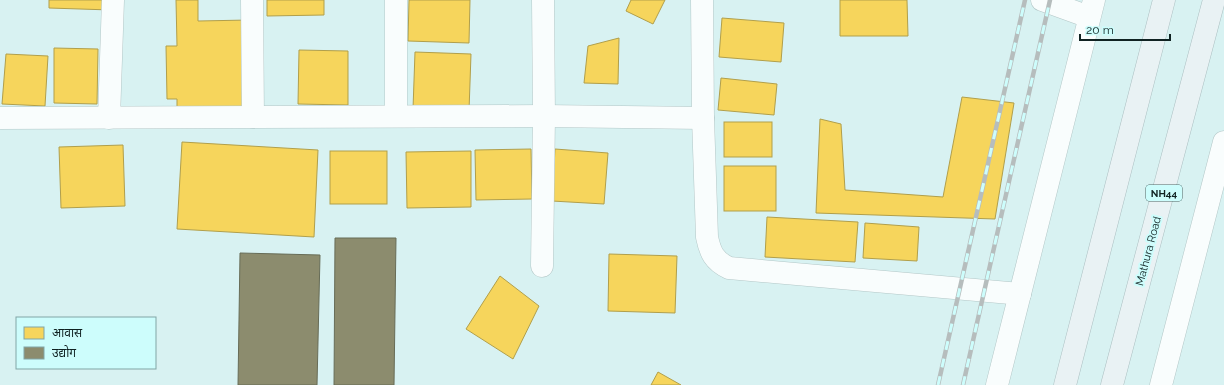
<svg xmlns="http://www.w3.org/2000/svg" width="1224" height="385" font-family="Raleway,'Noto Sans Devanagari',sans-serif">
<style>
.homes{fill:#f6d55c;stroke:#b19f4b}
.industry{fill:#8c8c6e;stroke:#676c57}
.lines{fill:none;stroke-linecap:round;stroke-linejoin:round}
.minor-casing{stroke:#b3c7c7;stroke-width:23}
.secondary-casing{stroke:#b3c7c7;stroke-width:23}
.trunk-casing{stroke:#abbfc1;stroke-width:23}
.minor{stroke:#f9fdfd;stroke-width:22}
.secondary{stroke:#f9fdfd;stroke-width:22}
.trunk{stroke:#e9f2f4;stroke-width:22}
.rail-casing{stroke:#b6bdbd;stroke-width:4.5}
.rail{stroke:#cdfdfc;stroke-width:3;stroke-dasharray:9;stroke-linecap:butt}
.labels{text-anchor:middle;stroke-width:4;stroke-linejoin:round;paint-order:stroke}
.shield{fill:#cdfdfc;stroke:#496463;stroke-width:1}
.shield-label{font-size:10px;font-weight:bold;fill:#102222}
.street-label{font-size:11px;fill:#102222;stroke:#cdfdfc}
</style>
<rect width="100%" height="100%" fill="#d8f2f2"/>
<g class="homes">
<polygon points="49,0 111,0 111,10 49,8"/>
<polygon points="176,0 198,0 198,21 249,20 250,108 177,109 177,99 167,99 166,46 177,46"/>
<polygon points="267,0 324,0 324,15 267,16"/>
<polygon points="409,0 470,0 469,43 408,41"/>
<polygon points="631,0 665,0 653,24 626,11"/>
<polygon points="840,0 907,0 908,36 840,36"/>
<polygon points="722,18 784,23 781,62 719,57"/>
<polygon points="619,38 618,84 584,83 588,46"/>
<polygon points="54,48 98,49 97,104 54,103"/>
<polygon points="299,50 348,51 348,105 298,104"/>
<polygon points="415,52 471,54 469,111 413,109"/>
<polygon points="6,54 48,56 45,106 2,104"/>
<polygon points="721,78 777,84 774,115 718,110"/>
<polygon points="962,97 1014,103 995,219 816,213 820,119 841,124 845,190 943,197"/>
<rect x="724" y="122" width="48" height="35"/>
<polygon points="182,142 318,150 314,237 177,229"/>
<polygon points="123,145 125,206 61,208 59,147"/>
<polygon points="531,149 532,199 476,200 475,150"/>
<polygon points="555,149 608,153 604,204 552,201"/>
<rect x="330" y="151" width="57" height="53"/>
<polygon points="471,151 471,207 407,208 406,152"/>
<rect x="724" y="166" width="52" height="45"/>
<polygon points="767,217 858,222 855,262 765,257"/>
<polygon points="865,223 919,227 917,261 863,258"/>
<polygon points="609,254 677,256 675,313 608,311"/>
<polygon points="500,276 539,306 513,359 466,329"/>
<polygon points="658,372 681,385 651,385"/>
</g>
<g class="industry">
<polygon points="335,238 396,238 394,385 334,385"/>
<polygon points="240,253 320,255 317,385 238,385"/>
</g>
<g class="lines">
<g class="minor-casing">
<g id="minor">
<polyline points="252,0 253,117"/>
<path d="M702,0l1,118 4,119c3,15 7,24 22,31l291,26"/>
<polyline points="1042,0 1089,17"/>
<polyline points="396,116 396,0"/>
<polyline points="0,118 544,116 703,118"/>
<polyline points="109,118 113,0"/>
<polyline points="542,266 544,116 543,0"/>
</g>
</g>
<g class="secondary-casing">
<g id="secondary">
<polyline points="997,385 1094,0"/>
<polyline points="1161,385 1224,142"/>
</g>
</g>
<g class="trunk-casing">
<g id="trunk">
<polyline points="1065,385 1164,0"/>
<polyline points="1112,385 1214,0"/>
</g>
</g>
<use href="#minor" class="minor"/>
<use href="#secondary" class="secondary"/>
<use href="#trunk" class="trunk"/>
<g class="rail-casing">
<g id="rail">
<polyline points="938,385 1025,0"/>
<polyline points="963,385 1050,0"/>
</g>
</g>
<use href="#rail" class="rail"/>
</g>
<g class="labels">
<rect class="shield" x="1146" y="185" width="36" height="16" rx="3"/>
<g class="shield-label">
<text x="1164" y="197">NH44</text>
</g>
<g class="street-label">
<text transform="translate(1148 251) rotate(-75)" y="4">Mathura Road</text>
</g>
</g>
<rect x="16" y="317" width="140" height="52" fill="#cdfdfc" stroke="#81a5a5"/>
<rect x="24" y="327" width="20" height="12" fill="#f6d55c" stroke="#81a5a5"/>
<text x="52" y="337" font-size="12" fill="#102222">आवास</text>
<rect x="24" y="347" width="20" height="12" fill="#8c8c6e" stroke="#81a5a5"/>
<text x="52" y="357" font-size="12" fill="#102222">उद्योग</text>
<path d="M1080 34v6h90v-6" fill="none" stroke="#102222" stroke-width="2"/>
<text x="1086" y="34" font-size="12" fill="#102222" stroke="#cdfdfc" stroke-width="3" paint-order="stroke">20 m</text>
</svg>
